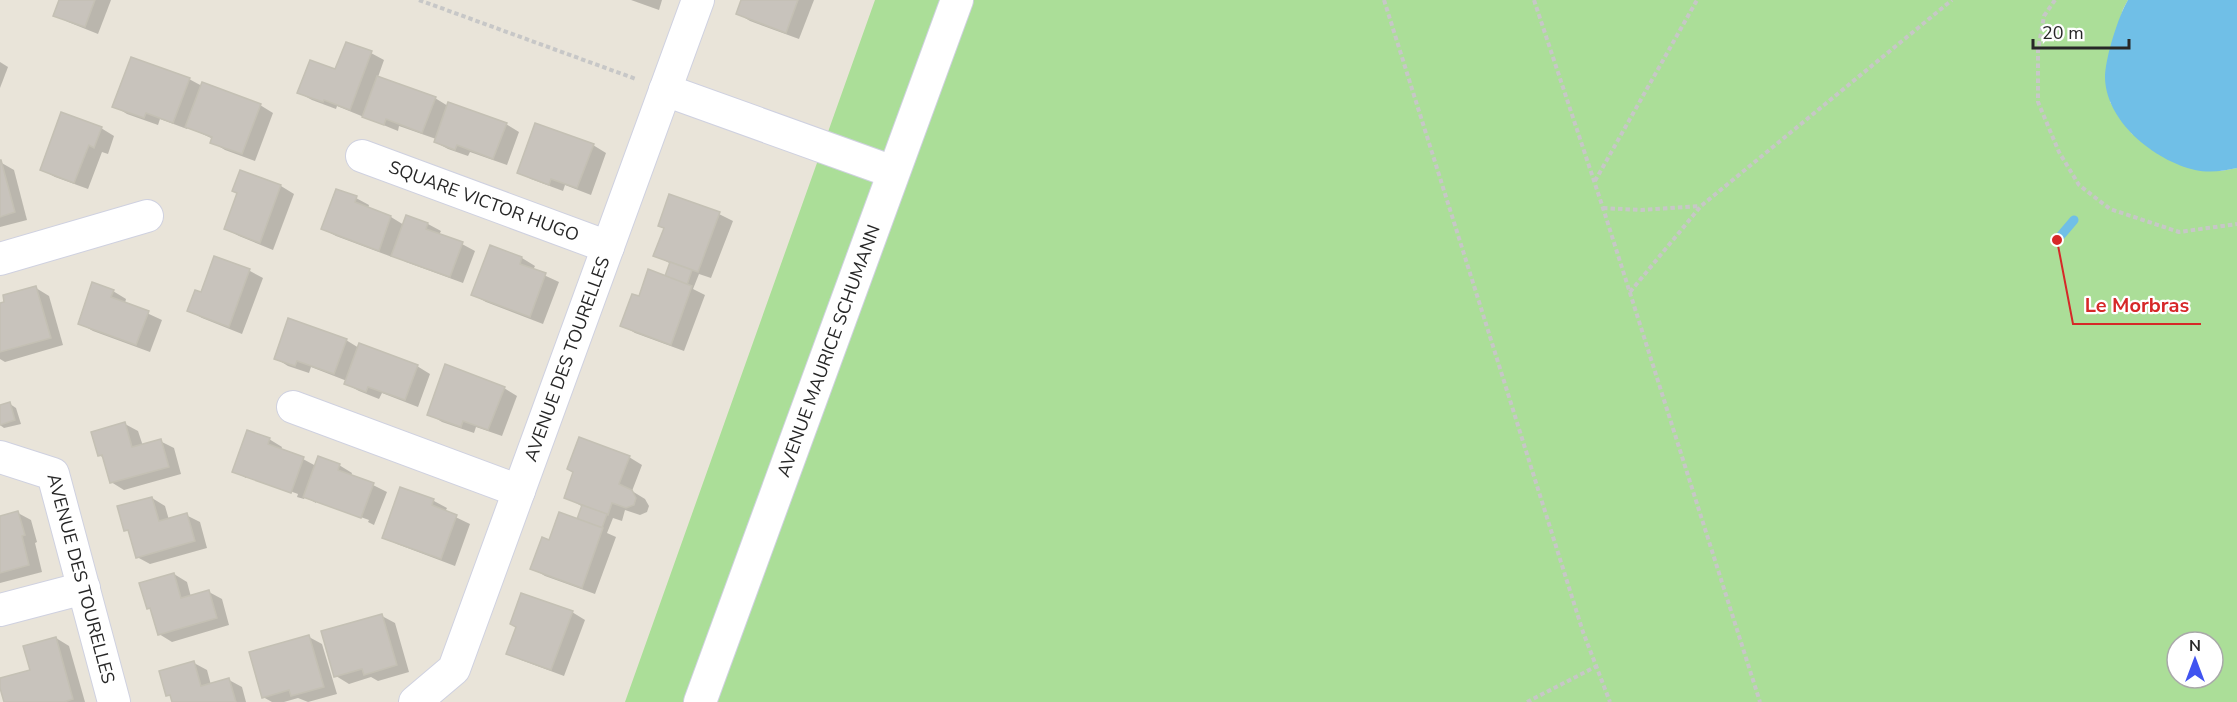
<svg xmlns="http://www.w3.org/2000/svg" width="2237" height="702" font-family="'Nunito Sans',sans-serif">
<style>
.green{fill:#abde98;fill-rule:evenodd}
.water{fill:#70bfe7}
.shadow{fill:#0003}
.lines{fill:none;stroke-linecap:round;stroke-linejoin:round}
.stream{stroke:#70bfe7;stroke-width:9}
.building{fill:#c8c3bc;stroke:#c4c0b4;stroke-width:1.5}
.minor-casing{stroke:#cfd1e0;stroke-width:34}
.path{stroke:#c7c7c7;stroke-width:4;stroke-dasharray:4.5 3;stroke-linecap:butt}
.minor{stroke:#fff;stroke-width:32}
.labels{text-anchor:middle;stroke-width:4.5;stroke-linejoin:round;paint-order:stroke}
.street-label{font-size:18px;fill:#272727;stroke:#fff}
.leader{fill:none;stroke:#d62828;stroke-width:2}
.callout-dot{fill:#d62828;stroke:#fff;stroke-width:2}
.callout-label{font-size:20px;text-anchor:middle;font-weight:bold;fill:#d62828;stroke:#fff;stroke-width:4.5;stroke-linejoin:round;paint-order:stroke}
</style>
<rect width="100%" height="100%" fill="#e9e4d9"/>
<path class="green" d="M875,0h1253l-5,9 -6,21 -7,72 22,32 89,37 16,-3v534h-1612zM2177,642h36v36h-36z"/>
<path class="water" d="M2128,0h109v168c-13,3 -28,5 -42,2 -40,-9 -91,-49 -90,-95 1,-19 13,-58 23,-75z"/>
<g class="shadow">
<polygon points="60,0 111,0 98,34 68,22 55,15"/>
<polygon points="631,0 662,0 659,10"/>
<polygon points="742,0 814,0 799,39 750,21 737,13"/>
<polygon points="371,53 384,60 378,77 435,98 448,106 506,124 519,132 507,165 470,152 468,156 448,149 435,142 436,139 399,126 398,131 337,106 336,109 312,100 299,93"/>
<polygon points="0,62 8,67 0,88"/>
<polygon points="189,79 202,86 260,105 273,113 255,161 225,150 212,142 213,139 188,127 187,129 160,119 158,125 127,114 114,106"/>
<polygon points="101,128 114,136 108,154 102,152 88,189 55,177 42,170"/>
<polygon points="593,145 606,153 591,195 565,185 563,191 531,179 518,172"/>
<polygon points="0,162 14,170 27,220 0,227"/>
<polygon points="241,172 281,186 294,194 273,250 239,236 226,229 239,194"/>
<polygon points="670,196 719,214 733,221 711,278 699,274 693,289 705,295 684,351 635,333 622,325 639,298 672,280 671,264 655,255 665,229"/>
<polygon points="356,198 369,205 368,209 391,217 404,225 428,224 441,231 439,235 462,244 475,251 463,283 406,262 393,255 392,257 336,236 323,229"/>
<polygon points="491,247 522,258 535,266 533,270 559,282 543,324 486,302 473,295"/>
<polygon points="215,257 250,271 263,278 242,334 202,318 189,311 202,294"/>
<polygon points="36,288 49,296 63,345 5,362 0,359 0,305"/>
<polygon points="113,291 126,299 125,303 162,320 150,352 93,331 79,323"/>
<polygon points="346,340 359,348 417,366 430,374 418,407 382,393 379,399 359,391 346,384 347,381 311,367 309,373 288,366 275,358"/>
<polygon points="504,388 517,396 502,436 476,427 474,433 442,422 429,414"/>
<polygon points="10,404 16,408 21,424 4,428 0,425 0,407"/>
<polygon points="125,424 138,431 143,446 160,441 174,448 181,474 124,490 111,482 104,458 99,455"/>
<polygon points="269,439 282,447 281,450 303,459 316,466 339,465 352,473 351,476 373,485 387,492 374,525 368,522 369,520 316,501 316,503 305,497 304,499 297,497 298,494 246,475 246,478 234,471"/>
<polygon points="629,457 642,465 632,491 645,499 649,506 647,512 640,515 625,510 622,521 613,518 607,533 616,537 595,594 545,576 532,568 549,542 578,521 583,507 566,497"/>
<polygon points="401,489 434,501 447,508 445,512 470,524 455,566 397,544 384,537"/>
<polygon points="152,498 165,506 169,520 186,515 200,522 207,548 150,564 137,557 130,532 126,530"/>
<polygon points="18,513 31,520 37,542 35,543 42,572 0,583 0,518"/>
<polygon points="174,574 187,582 191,597 209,592 222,599 229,625 172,642 159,634 152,610 148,608"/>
<polygon points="572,612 585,620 564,676 521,660 508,653"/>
<polygon points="382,616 395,623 409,672 378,681 371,677 349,684 336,676"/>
<polygon points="309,637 322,644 337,694 308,702 298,698 284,702 272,702 263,697"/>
<polygon points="56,638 69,646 85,702 6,702 0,680 32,671"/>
<polygon points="194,663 207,670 211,685 229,680 242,687 246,702 173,702 172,697 168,695"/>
</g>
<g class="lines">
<polyline class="stream" points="2057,240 2074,220"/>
</g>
<g class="building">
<polygon points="59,0 95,0 85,27 53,16"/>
<polygon points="741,0 798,0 786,33 736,14"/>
<polygon points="346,42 372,51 350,110 324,100 323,102 297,93 310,60 335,69"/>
<polygon points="131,57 190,78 173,123 146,113 144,118 112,107"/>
<polygon points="377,76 436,97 422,133 386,119 384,125 362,117"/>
<polygon points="202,82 261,104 242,154 210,143 212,137 185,127"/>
<polygon points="448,102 507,123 493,159 457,145 455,150 434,142"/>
<polygon points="61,112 102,127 94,148 89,145 74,183 40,170"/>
<polygon points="535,123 594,144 577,188 551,179 549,185 517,173"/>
<polygon points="1,160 15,212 0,217 0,160"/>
<polygon points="240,170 281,185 260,243 224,229 237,193 232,191"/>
<polygon points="336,189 357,196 355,202 391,216 379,251 321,229"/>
<polygon points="669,194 720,212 698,272 653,256 664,228 658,226"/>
<polygon points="406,215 428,223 426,229 463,242 450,277 391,256"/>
<polygon points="490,245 522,257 520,264 546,273 530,317 471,295"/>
<polygon points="214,256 250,269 229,327 187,311 195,290 201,292"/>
<polygon points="670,262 692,270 687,285 665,276"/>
<polygon points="648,269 692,286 671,345 620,326 632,294 639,296"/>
<polygon points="92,282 114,290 111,297 149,311 136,345 78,324"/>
<polygon points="36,286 51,338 0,352 0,303 4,302 3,295"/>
<polygon points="288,318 347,339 334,374 297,361 295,366 274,359"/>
<polygon points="359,343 418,365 405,400 368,387 366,392 344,384"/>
<polygon points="445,364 505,387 488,430 463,421 461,427 427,415"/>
<polygon points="10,402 15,420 0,425 0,405"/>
<polygon points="125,422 132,447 161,439 169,467 110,483 102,455 98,456 91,432"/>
<polygon points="247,430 270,438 268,444 304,457 291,493 232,472"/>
<polygon points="579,437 630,456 619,484 632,490 636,498 634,505 626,508 612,503 608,515 564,498 573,472 567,469"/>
<polygon points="318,456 340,464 338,470 374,483 361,518 303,497"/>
<polygon points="400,487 434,499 432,505 457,515 441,559 382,538"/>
<polygon points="152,497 159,521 187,513 195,541 136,558 128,530 124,531 117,506"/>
<polygon points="582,505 607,514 602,528 577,519"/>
<polygon points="18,511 25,535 22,536 29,565 0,573 0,516"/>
<polygon points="559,512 603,528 582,588 530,569 542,537 549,540"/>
<polygon points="174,573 181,598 209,590 217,618 158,635 150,608 147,609 139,583"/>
<polygon points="521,593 573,611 551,670 506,654 516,627 510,624"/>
<polygon points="382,614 397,665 364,675 362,669 334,677 321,631"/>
<polygon points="309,635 324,687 291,696 289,690 262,698 249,652"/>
<polygon points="56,637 73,699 64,702 4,702 0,688 0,678 30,670 23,646"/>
<polygon points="194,661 201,686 229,678 236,702 172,702 170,695 166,696 159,671"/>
</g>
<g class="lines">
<g class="minor-casing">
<g id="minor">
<polyline points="665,90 893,172"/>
<path id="s1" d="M362,156l246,91"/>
<polyline points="0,259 147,216"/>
<polyline points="293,407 519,491"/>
<path id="s2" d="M0,457l53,17 61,228"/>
<polyline points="0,610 84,588"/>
<path id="s3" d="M415,702l39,-33 244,-669"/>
<path id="s4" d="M700,702l257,-702"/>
</g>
</g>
<g class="path">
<polyline points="419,0 636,79"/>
<polyline points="1384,0 1583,632 1610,702"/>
<polyline points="1534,0 1603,208 1760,702"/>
<polyline points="2055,0 2044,16 2038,50 2038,102 2059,152 2079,185 2110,209 2179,232 2237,224"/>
<polyline points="1595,181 1697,0"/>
<polyline points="1603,208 1641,210 1700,206"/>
<polyline points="1630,292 1701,206 1952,0"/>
<polyline points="1527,702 1597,666"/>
</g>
<use href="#minor" class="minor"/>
</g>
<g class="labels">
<g class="street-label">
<text dy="6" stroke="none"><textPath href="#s1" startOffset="130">SQUARE VICTOR HUGO</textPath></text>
<text dy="6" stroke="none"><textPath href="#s4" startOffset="374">AVENUE MAURICE SCHUMANN</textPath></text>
<text dy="6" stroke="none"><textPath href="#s3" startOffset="381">AVENUE DES TOURELLES</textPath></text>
<text dy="6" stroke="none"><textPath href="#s2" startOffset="164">AVENUE DES TOURELLES</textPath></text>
</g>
</g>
<path class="leader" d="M2057 240L2073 324H2201"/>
<circle class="callout-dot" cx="2057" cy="240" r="6"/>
<g class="callout-label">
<text x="2137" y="312">Le Morbras</text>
</g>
<g transform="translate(2195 660)"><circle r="28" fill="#ffffff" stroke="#a9a9a9" stroke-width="1.5"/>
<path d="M0-4.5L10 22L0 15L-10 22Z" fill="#4054f0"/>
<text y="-9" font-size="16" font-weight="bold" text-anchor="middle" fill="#272727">N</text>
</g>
<path d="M2033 39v9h96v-9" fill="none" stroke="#272727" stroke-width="3"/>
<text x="2042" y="39" font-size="18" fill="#272727" stroke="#ffffff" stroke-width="4.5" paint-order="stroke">20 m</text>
</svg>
